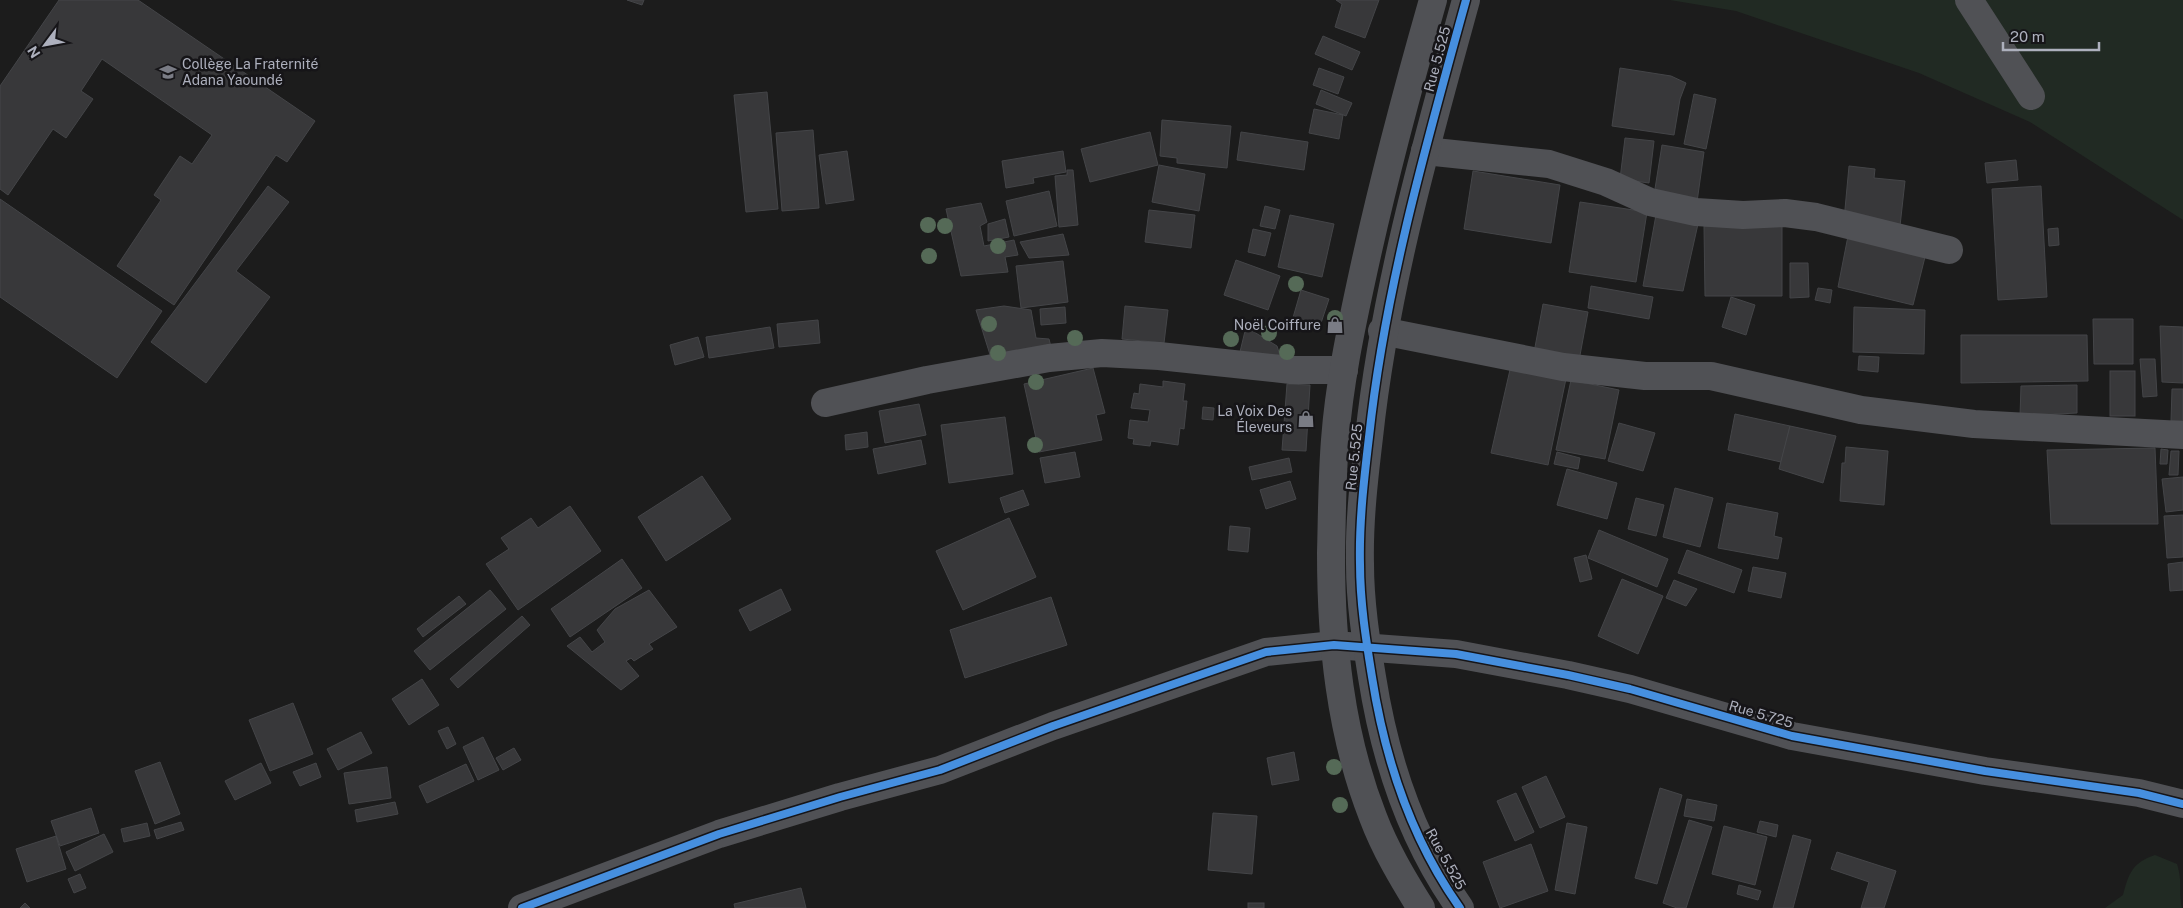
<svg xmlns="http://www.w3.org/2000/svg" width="2183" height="908" font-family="'Public Sans',sans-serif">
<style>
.green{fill:#212a23}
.building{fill:#38383a;stroke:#444548}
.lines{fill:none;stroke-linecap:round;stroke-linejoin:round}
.minor{stroke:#505155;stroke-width:28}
.cycleway-casing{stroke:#161518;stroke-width:11}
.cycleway{stroke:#468fdf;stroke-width:8}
.tree{fill:#556a57}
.labels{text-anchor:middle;stroke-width:5;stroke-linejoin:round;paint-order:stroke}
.street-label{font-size:14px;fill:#adb0bd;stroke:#161518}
.poi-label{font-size:14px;fill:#adb0bd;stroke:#161518;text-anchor:end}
</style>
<rect width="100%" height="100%" fill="#1c1c1c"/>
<g class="green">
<polygon points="1670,0 2183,0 2183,220 2030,122 1919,73 1736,11"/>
<path d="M2155,855l22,9c6,20 1,25 5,44h-77l18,-13c6,-22 9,-32 32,-40z"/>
</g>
<g class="building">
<polygon points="59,0 138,0 315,121 287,162 276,155 174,305 117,266 161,200 154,195 180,156 192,164 212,135 102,59 81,91 93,99 66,138 53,129 8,195 0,189 0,86"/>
<polygon points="627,0 644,0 642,5"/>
<polygon points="1336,0 1379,0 1365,38 1335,27 1342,4"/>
<polygon points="1323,36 1360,52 1352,70 1315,54"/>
<polygon points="1319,68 1344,77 1338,94 1313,85"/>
<polygon points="1620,68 1671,76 1686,83 1680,99 1674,135 1612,126"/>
<polygon points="1321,90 1352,103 1346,116 1316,104"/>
<polygon points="767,92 778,209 746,212 734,95"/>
<polygon points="1694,94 1716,99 1706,149 1684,144"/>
<polygon points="1314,109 1343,115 1339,139 1309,133"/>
<polygon points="1162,120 1231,126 1227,168 1177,163 1177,158 1160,156"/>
<polygon points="813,130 819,208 782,211 776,133"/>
<polygon points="1150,132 1158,165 1090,182 1081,149"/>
<polygon points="1241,132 1308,142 1304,170 1237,160"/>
<polygon points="1625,138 1654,141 1649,183 1620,179"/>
<polygon points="1662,145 1704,152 1697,202 1654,195"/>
<polygon points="847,151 854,200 826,204 819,155"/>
<polygon points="1063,151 1066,172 1033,178 1034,183 1006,188 1002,161"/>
<polygon points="2016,160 2018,180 1987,183 1985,163"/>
<polygon points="1159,165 1205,174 1199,211 1152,202"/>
<polygon points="1849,166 1875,169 1874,178 1905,181 1900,226 1844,220"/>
<polygon points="1067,170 1073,170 1078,225 1059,227 1055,176 1067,175"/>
<polygon points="1473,171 1560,185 1551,243 1464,229"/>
<polygon points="268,186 289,202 236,271 270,297 206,383 151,342"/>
<polygon points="2041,186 2047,297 1998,300 1992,189"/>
<polygon points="1049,191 1057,226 1014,236 1006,201"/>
<polygon points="0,199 162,311 117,378 0,297"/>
<polygon points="1580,202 1647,212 1636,282 1569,272"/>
<polygon points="981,203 987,222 980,226 984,246 1014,240 1018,255 1005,257 1008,272 961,276 946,209"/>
<polygon points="1265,206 1280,210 1275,229 1260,226"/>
<polygon points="1149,210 1195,215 1191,248 1145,242"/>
<polygon points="1290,215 1334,224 1322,277 1278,267"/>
<polygon points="1656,215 1698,224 1683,291 1643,286"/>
<polygon points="1005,219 1009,237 988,241 988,224"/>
<polygon points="1704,226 1782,226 1782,296 1705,296"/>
<polygon points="2058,228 2059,245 2049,246 2048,229"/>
<polygon points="1253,229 1271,233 1265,256 1248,252"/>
<polygon points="1849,231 1925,257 1913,305 1838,287"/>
<polygon points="1063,234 1069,255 1029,258 1020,242"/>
<polygon points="1236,260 1280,276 1268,310 1224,295"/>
<polygon points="1063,261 1068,302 1021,308 1016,266"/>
<polygon points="1790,263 1808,263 1809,297 1790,298"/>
<polygon points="1591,286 1653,297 1649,319 1588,308"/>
<polygon points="1818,288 1832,290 1830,303 1815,300"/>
<polygon points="1301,290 1329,299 1319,329 1292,321"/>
<polygon points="1731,297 1755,305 1746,335 1722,327"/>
<polygon points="1543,304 1588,312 1578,366 1533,358"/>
<polygon points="1004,306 1031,310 1036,338 1049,339 1052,351 992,361 976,310"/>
<polygon points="1125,306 1168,310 1164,343 1122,339"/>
<polygon points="1065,307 1066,323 1041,325 1040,309"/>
<polygon points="1854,307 1925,310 1924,354 1853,352"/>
<polygon points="2093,319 2133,319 2133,364 2094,364"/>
<polygon points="818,320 820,343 779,347 777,324"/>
<polygon points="2160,326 2183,327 2183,383 2162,382"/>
<polygon points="770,327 774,348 709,358 706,337"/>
<polygon points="1246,327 1277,346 1284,368 1239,356"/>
<polygon points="1961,335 2087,335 2088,381 1961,383"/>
<polygon points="698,337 704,357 675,365 670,345"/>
<polygon points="1859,356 1879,357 1878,372 1858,370"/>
<polygon points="2140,359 2155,359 2157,396 2143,397"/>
<polygon points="1512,361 1567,374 1548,465 1491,453"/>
<polygon points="1093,368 1105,413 1096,415 1102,440 1039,452 1024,384"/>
<rect x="2110" y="371" width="25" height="45"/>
<polygon points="1571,380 1619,390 1605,459 1556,450"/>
<polygon points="1163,381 1185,384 1183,401 1187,401 1184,429 1180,428 1178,445 1151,441 1150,446 1133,444 1134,439 1128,438 1130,420 1148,422 1150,410 1131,408 1134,393 1139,394 1140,384 1163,387"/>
<polygon points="1287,384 1310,385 1306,451 1282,450"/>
<polygon points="2077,385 2077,413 2020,416 2021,386"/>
<polygon points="2172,389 2183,389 2183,421 2171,421"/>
<polygon points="919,404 926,435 885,443 879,411"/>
<polygon points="1203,407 1214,408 1213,420 1202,419"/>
<polygon points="1735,414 1790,426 1781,462 1728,450"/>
<polygon points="1005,417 1013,474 949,483 941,425"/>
<polygon points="1619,423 1655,433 1643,471 1608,461"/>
<polygon points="1790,426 1836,436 1823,483 1779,469"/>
<polygon points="867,432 868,447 846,450 845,435"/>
<polygon points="921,440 926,464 878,474 873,449"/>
<polygon points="1846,447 1888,451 1884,505 1840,501 1842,463 1845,463"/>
<polygon points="2155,448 2158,524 2051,524 2047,450"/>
<polygon points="2161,449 2168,450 2167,464 2160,464"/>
<polygon points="2171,451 2179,451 2178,475 2169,475"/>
<polygon points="1075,452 1080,477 1045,483 1040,458"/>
<polygon points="1557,452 1580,458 1578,469 1554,464"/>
<polygon points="1289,458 1292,472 1252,480 1249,467"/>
<polygon points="1567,469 1617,483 1607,519 1557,505"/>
<polygon points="702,476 731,519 666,561 638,517"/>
<polygon points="2183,477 2183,510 2166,512 2162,479"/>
<polygon points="1290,481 1296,499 1266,509 1260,490"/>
<polygon points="1675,488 1713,498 1700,547 1663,537"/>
<polygon points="1023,490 1029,505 1005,513 1000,498"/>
<polygon points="1636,498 1664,505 1656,536 1628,529"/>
<polygon points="1727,503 1778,513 1774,536 1782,538 1778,559 1718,548"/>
<polygon points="570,506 601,551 518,610 486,564 509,549 501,538 531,518 538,528"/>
<polygon points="2183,515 2183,557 2167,558 2164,516"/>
<polygon points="1009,518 1036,577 963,610 936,551"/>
<polygon points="1230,526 1250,528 1248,552 1228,550"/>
<polygon points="1599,530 1668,559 1657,587 1588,558"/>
<polygon points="1687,550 1742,570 1734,593 1678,573"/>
<polygon points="1586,555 1592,579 1580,582 1574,558"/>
<polygon points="622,559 642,588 570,637 551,609"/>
<polygon points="2183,562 2183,590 2170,591 2168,564"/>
<polygon points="1753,567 1786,573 1781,598 1748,591"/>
<polygon points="1622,579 1663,596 1638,654 1598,636"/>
<polygon points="1674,580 1697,589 1686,606 1666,598"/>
<polygon points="781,589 791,610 750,631 739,610"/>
<polygon points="490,590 506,609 430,670 414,651"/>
<polygon points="649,590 677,627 649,644 653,649 634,661 631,658 626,661 639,676 621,690 567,646 580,637 592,652 605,642 597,630 615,609"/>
<polygon points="459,596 466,604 423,637 417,629"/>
<polygon points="1051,597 1067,645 965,678 950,630"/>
<polygon points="522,616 530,625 458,688 450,679"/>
<polygon points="422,679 439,705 409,725 392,699"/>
<polygon points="293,703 313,754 270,771 249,720"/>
<polygon points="448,727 456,744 447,749 438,731"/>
<polygon points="361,732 372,753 338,770 327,749"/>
<polygon points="483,737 499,770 478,780 463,747"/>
<polygon points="514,748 521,760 503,770 496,758"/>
<polygon points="1294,752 1299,780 1272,785 1267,758"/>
<polygon points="160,762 180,814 155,824 135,771"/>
<polygon points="261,763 271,783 235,800 225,781"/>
<polygon points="316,763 321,777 300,786 293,772"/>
<polygon points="466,764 474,781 427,803 419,786"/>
<polygon points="387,767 391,798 349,804 344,773"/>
<polygon points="1546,776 1565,817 1540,828 1522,787"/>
<polygon points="1660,788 1682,795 1657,884 1635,878"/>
<polygon points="1516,793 1534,832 1515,841 1497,801"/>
<polygon points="1687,799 1717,805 1714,821 1684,816"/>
<polygon points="395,802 398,814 357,822 355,810"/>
<polygon points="91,808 99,833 60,846 51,821"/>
<polygon points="1213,813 1257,816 1252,874 1208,870"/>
<polygon points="1689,820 1712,827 1686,908 1677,908 1663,903"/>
<polygon points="1760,821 1778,825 1776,837 1757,832"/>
<polygon points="181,822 184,830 157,839 154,830"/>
<polygon points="147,823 150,836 124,842 121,829"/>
<polygon points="1567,823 1587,827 1575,894 1555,890"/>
<polygon points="1724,826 1767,837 1755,885 1712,874"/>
<polygon points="104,834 113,852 75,871 66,852"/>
<polygon points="1793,835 1811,840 1793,908 1773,908"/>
<polygon points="56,836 66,869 27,882 16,849"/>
<polygon points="1531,844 1548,891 1500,908 1483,862"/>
<polygon points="1837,852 1896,871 1884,908 1861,908 1869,882 1831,869"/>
<polygon points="80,874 86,888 74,893 68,879"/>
<polygon points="1739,885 1761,891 1758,900 1737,894"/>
<polygon points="801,888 806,908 735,908 734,904"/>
<polygon points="25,903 30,908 20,908"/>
<rect x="1248" y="903" width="16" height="5"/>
</g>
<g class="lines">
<g class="minor">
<polyline points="1969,0 2031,96"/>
<polyline points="1425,151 1549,164 1606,182 1650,202 1696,212 1743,215 1785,213 1816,217 1949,250"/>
<polyline points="1382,331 1563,367 1645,376 1711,376 1861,410 1974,424 2183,435"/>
<polyline points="825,403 927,380 1049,358 1102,353 1159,356 1291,370 1344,370"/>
<polyline points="522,908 719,834 840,797 940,770 1053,726 1266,652 1334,645 1456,654 1568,675 1630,689 1792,736 1985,771 2139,793 2183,804"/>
<path d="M1421,908c-18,-29 -36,-59 -48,-91 -33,-84 -42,-175 -42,-264 1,-37 1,-75 4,-113 4,-55 16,-112 28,-167 20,-92 44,-182 70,-273"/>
<path d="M1460,908c-49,-69 -75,-148 -88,-231 -6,-37 -12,-75 -12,-113 -1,-42 4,-85 9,-127 16,-149 57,-292 97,-437"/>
</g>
<g class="cycleway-casing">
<g id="cycleway">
<polyline points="522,908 719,834 840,797 940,770 1053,726 1266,652 1334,645 1456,654 1568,675 1630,689 1792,736 1985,771 2139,793 2183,804"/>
<path d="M1460,908c-49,-69 -75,-148 -88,-231 -6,-37 -12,-75 -12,-113 -1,-42 4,-85 9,-127 16,-149 57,-292 97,-437"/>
</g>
</g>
<use href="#cycleway" class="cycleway"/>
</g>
<g class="tree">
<circle cx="928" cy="225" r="8"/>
<circle cx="945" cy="226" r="8"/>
<circle cx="998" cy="246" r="8"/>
<circle cx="929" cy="256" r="8"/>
<circle cx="1296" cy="284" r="8"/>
<circle cx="1335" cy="318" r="8"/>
<circle cx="989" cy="324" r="8"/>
<circle cx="1269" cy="333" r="8"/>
<circle cx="1075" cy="338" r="8"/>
<circle cx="1231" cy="339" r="8"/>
<circle cx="1287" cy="352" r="8"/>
<circle cx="998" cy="353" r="8"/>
<circle cx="1036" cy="382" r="8"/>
<circle cx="1035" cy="445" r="8"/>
<circle cx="1334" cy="767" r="8"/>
<circle cx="1340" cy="805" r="8"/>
</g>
<defs>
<g id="school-bare" transform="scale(1.35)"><path d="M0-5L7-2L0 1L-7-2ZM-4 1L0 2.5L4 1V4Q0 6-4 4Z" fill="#7a7c85" stroke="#161518" stroke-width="2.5" paint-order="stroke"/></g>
<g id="shop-bare" transform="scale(1.35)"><path d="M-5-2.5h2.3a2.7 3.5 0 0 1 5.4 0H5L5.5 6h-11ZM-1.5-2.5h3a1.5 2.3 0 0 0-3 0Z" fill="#7a7c85" stroke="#161518" stroke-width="2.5" paint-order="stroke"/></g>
</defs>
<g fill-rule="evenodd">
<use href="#school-bare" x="168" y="72"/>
<use href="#shop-bare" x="1335" y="325"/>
<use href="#shop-bare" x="1306" y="419"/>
</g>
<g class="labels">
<g class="street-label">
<text transform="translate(1437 59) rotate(-75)" y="5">Rue 5.525</text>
<text transform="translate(1354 457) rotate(-84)" y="5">Rue 5.525</text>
<text transform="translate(1761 714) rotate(16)" y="5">Rue 5.725</text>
<text transform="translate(1446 859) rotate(61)" y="5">Rue 5.525</text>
</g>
<g class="poi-label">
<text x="182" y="69" text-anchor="start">Collège La Fraternité<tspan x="182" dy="16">Adana Yaoundé</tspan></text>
<text x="1321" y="330">Noël Coiffure</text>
<text x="1292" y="416">La Voix Des<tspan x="1292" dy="16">Éleveurs</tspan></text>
</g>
</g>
<g transform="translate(45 45) rotate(238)" stroke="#161518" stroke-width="4" paint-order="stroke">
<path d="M0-4L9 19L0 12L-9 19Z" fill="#adb0bd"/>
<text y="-8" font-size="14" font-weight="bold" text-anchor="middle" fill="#adb0bd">N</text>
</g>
<path d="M2003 42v8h96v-8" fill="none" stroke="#adb0bd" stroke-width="2.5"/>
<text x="2010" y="42" font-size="15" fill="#adb0bd" stroke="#161518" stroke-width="4" paint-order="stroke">20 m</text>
</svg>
